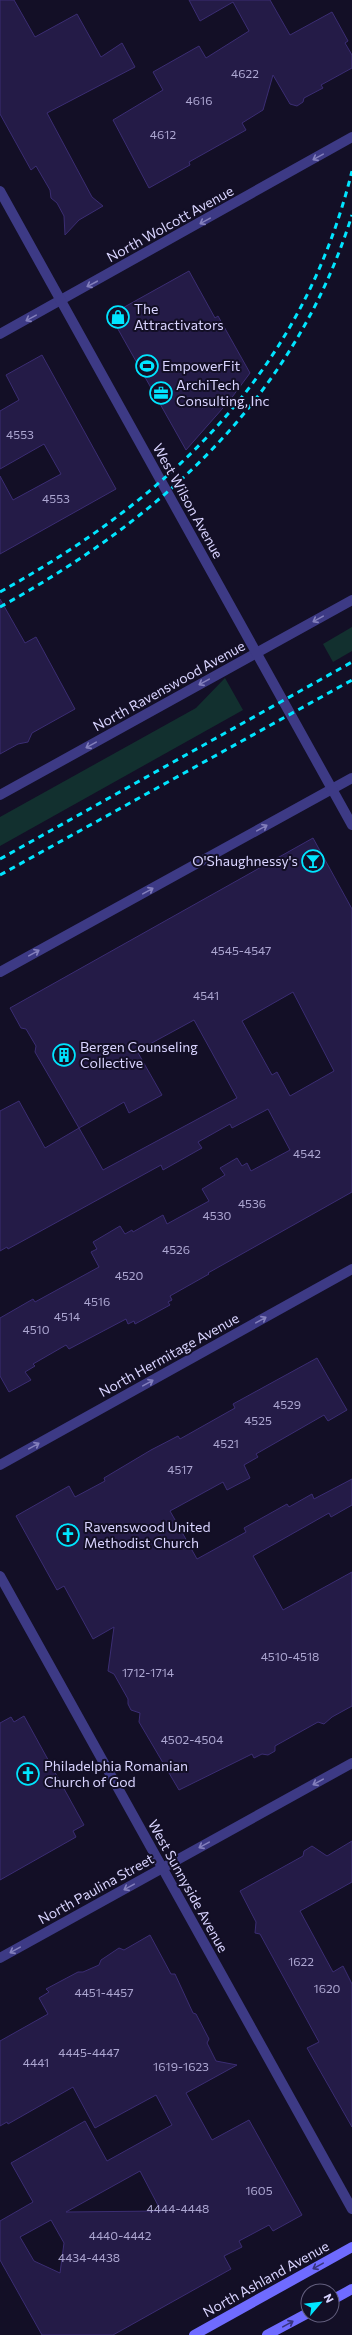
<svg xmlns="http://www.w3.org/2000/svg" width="352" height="2335" font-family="Commissioner,sans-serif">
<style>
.green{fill:#12302f}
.building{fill:#241b47;stroke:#3b2d73;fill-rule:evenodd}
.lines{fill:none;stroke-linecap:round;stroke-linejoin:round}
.minor{stroke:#3d3a85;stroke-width:10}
.tertiary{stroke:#3d3a85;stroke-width:10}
.secondary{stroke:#6f6bff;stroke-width:10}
.rail{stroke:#00e5ff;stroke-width:3;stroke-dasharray:6 5;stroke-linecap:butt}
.oneway{stroke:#837fbc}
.oneway2{stroke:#38347d}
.labels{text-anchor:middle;stroke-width:4;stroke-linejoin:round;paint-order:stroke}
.number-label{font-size:12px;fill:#aca6d1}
.street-label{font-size:14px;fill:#d9d4ff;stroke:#130f26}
.poi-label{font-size:14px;fill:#d9d4ff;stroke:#130f26;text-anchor:start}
</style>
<rect width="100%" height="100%" fill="#130f26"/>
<g class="green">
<polygon points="352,627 352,651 333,662 323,644"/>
<polygon points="225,678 243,710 0,846 0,817 196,708"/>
</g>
<g class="building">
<polygon points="0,0 14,0 35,37 77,14 101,57 122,43 135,67 47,113 92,197 103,206 79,220 65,235 64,216 57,203 51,198 50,190 36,166 31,170 0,114"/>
<polygon points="189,0 270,0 290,35 332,12 348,41 345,43 352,55 352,68 321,85 323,88 304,98 303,102 297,106 290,104 273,75 263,110 242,123 246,130 189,162 190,165 149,188 113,120 163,90 153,72 199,46 206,58 249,31 233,2 200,21"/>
<polygon points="189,271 215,318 218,316 250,373 230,400 186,450 110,315"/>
<polygon points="42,355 116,489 0,554 0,476 13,500 61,474 44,444 0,469 0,411 19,400 6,375"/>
<polygon points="0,599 25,643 36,637 75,709 32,733 28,742 18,744 0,754"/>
<path d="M313,838l39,71v283l-144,81 1,1 -39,22 2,4 -4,2 2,3 -35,19 -1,-3 -6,3 -2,-5 -57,30 -3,-4 -33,19 2,2 -10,6 6,8 -22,12 -9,-16v-58l33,-19 2,3 64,-35 -8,-15 6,-3 -4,-7 27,-16 5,8 7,-4 1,2 30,-17 4,9 42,-23 -7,-12 23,-14 -5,-7 17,-10 5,8 5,-3 4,8 39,-21 -22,-41 -36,19 -2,-4 -32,18 4,6 -39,22 -2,-5 -153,84 -1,-2 -7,4v-140l19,-10 26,47 34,-20 24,42 134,-72 -43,-78 -57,31 25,44 -33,18 -5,-11 -45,26 -44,-76 1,-6 -10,-17 -5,-1 -11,-20zM293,992l41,79 -44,25 -13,-24 -5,3 -30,-54z"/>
<polygon points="317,1358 347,1410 328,1421 324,1415 256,1454 258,1457 244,1465 250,1478 227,1490 223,1482 170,1511 197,1559 246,1532 244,1528 287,1504 289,1507 312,1494 314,1499 352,1479 352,1505 331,1517 329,1513 253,1556 283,1610 352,1572 352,1706 332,1717 324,1724 318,1722 275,1746 275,1751 268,1755 262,1754 254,1758 252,1754 179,1790 139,1722 140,1713 131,1710 128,1704 128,1699 114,1674 108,1671 114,1627 93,1639 64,1586 57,1590 16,1516 69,1486 75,1497 105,1481 104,1478 151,1450 178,1436 180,1439 235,1408 233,1404"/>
<polygon points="24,1716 84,1825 73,1831 76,1837 0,1880 0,1723 11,1717 14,1722"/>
<polygon points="352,1841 352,1882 300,1911 333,1972 343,1966 352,1984 352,2127 307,2048 319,2042 260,1934 255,1933 256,1922 240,1891 303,1856 304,1851 312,1846 327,1856"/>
<path d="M150,1935l21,39h4l18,39 3,1 13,25 -2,4 9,18 21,4 -51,28 26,47 37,-20 53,95 -29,16 -4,-6 -30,16 3,6 -18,9 7,13 -118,66h-71l-42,-75v-39l33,-19 -22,-39 74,-42 22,40 65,-36 -16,-30 -61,33 -22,-41 -65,37 -1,-2 -7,4v-85l48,-27 -9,-16 10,-6 -3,-3 32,-17h5l16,-7 2,-5 18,-12 5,2zM140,2171l21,40 -95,1zM51,2220l13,23 -4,30 -26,-12 -14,-24z"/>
</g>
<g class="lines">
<g class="minor">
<polyline points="0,334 352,137"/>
<polyline points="0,795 352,600"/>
<polyline points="0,972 352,778"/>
<polyline points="0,1465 352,1269"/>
<polyline points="0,1576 352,2209"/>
<polyline points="0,1958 352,1763"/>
</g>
<polyline class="tertiary" points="0,191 352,825"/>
<g class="secondary">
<polyline points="332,2300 352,2289"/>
<polyline points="194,2335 352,2247"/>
<polyline points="267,2335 308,2313"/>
</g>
<g class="rail">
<path d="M0,592c174,-97 303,-222 352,-421"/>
<path d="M0,607c163,-90 295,-210 352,-392"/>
<polyline points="0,859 352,662"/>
<polyline points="0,875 352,680"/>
</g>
</g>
<defs><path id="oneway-shaft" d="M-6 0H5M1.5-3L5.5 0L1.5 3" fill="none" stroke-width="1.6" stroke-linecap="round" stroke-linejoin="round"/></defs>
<g class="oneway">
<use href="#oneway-shaft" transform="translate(318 157) rotate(151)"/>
<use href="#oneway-shaft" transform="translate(205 221) rotate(151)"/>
<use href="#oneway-shaft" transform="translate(92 284) rotate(152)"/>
<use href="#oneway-shaft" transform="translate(31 318) rotate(151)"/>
<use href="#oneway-shaft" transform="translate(318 619) rotate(151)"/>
<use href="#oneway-shaft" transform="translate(204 682) rotate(151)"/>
<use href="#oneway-shaft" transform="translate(91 745) rotate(151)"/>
<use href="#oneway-shaft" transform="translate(262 828) rotate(-29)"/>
<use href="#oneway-shaft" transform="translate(148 891) rotate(-29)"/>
<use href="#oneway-shaft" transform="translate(34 953) rotate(-29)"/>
<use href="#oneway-shaft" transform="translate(261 1320) rotate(-29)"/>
<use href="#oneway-shaft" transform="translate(148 1383) rotate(-29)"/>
<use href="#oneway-shaft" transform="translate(34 1446) rotate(-29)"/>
<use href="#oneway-shaft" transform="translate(318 1782) rotate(151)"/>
<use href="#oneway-shaft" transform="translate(204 1845) rotate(151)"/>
<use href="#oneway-shaft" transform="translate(129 1887) rotate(151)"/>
<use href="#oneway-shaft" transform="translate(15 1950) rotate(151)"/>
</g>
<g class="oneway2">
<use href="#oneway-shaft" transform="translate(318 2266) rotate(151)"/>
<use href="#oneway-shaft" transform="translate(288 2324) rotate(-29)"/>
</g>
<defs>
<g id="shop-ring" transform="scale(1.15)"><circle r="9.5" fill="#130f26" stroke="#00e5ff" stroke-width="1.5"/><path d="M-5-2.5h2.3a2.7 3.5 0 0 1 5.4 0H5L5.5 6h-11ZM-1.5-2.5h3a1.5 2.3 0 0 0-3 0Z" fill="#00e5ff"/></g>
<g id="stadium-ring" transform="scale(1.15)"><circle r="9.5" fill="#130f26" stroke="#00e5ff" stroke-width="1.5"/><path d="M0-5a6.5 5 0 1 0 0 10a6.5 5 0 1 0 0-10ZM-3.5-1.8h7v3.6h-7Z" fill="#00e5ff"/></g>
<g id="office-ring" transform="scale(1.15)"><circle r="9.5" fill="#130f26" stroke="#00e5ff" stroke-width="1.5"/><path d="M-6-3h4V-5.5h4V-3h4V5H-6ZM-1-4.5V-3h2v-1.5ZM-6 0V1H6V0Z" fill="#00e5ff"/></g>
<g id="bar-ring" transform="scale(1.15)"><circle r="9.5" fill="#130f26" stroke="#00e5ff" stroke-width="1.5"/><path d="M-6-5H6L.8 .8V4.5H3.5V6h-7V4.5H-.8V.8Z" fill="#00e5ff"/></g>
<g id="building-ring" transform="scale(1.15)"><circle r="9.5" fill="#130f26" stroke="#00e5ff" stroke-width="1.5"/><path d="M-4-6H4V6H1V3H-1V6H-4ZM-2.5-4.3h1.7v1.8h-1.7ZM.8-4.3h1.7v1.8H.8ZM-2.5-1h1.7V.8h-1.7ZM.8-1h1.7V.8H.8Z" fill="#00e5ff"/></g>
<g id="church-ring" transform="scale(1.15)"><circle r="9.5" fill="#130f26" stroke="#00e5ff" stroke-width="1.5"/><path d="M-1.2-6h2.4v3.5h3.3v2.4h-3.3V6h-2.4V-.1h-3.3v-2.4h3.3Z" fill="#00e5ff"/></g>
</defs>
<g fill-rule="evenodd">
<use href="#shop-ring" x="118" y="317"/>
<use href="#stadium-ring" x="147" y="366"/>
<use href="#office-ring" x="161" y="393"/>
<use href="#bar-ring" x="313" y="861"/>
<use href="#building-ring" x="64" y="1055"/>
<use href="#church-ring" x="68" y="1535"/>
<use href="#church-ring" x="28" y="1774"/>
</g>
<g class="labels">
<g class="number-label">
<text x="245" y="78">4622</text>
<text x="199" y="105">4616</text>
<text x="163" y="139">4612</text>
<text x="20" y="439">4553</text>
<text x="56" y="503">4553</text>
<text x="241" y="955">4545-4547</text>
<text x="206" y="1000">4541</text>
<text x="307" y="1158">4542</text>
<text x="252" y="1208">4536</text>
<text x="217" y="1220">4530</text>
<text x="176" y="1254">4526</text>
<text x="129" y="1280">4520</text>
<text x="97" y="1306">4516</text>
<text x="67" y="1321">4514</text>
<text x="36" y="1334">4510</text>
<text x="287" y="1409">4529</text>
<text x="258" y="1425">4525</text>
<text x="226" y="1448">4521</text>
<text x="180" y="1474">4517</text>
<text x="290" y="1661">4510-4518</text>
<text x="148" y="1677">1712-1714</text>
<text x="192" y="1744">4502-4504</text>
<text x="301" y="1966">1622</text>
<text x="327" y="1993">1620</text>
<text x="104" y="1997">4451-4457</text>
<text x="89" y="2057">4445-4447</text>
<text x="36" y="2067">4441</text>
<text x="181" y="2071">1619-1623</text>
<text x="259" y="2195">1605</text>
<text x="178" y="2213">4444-4448</text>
<text x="120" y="2240">4440-4442</text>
<text x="89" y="2262">4434-4438</text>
</g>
<g class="street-label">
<text transform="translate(170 224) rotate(-29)" y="5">North Wolcott Avenue</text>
<text transform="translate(188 501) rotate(61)" y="5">West Wilson Avenue</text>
<text transform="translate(169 686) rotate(-29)" y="5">North Ravenswood Avenue</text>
<text transform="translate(169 1355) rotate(-29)" y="5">North Hermitage Avenue</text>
<text transform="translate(188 1886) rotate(61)" y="5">West Sunnyside Avenue</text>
<text transform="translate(96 1889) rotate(-29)" y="5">North Paulina Street</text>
<text transform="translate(266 2279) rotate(-29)" y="5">North Ashland Avenue</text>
</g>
<g class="poi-label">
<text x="134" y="314">The<tspan x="134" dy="16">Attractivators</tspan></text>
<text x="162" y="371">EmpowerFit</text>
<text x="176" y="390">ArchiTech<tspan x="176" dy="16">Consulting, Inc</tspan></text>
<text x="298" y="866" text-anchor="end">O'Shaughnessy's</text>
<text x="80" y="1052">Bergen Counseling<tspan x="80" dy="16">Collective</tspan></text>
<text x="84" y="1532">Ravenswood United<tspan x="84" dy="16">Methodist Church</tspan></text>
<text x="44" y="1771">Philadelphia Romanian<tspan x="44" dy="16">Church of God</tspan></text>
</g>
</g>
<g transform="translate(320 2303) rotate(62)"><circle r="19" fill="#130f26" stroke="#625e7d"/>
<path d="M0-3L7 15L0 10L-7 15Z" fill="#00e5ff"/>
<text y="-6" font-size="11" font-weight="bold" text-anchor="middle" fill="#d9d4ff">N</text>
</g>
</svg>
